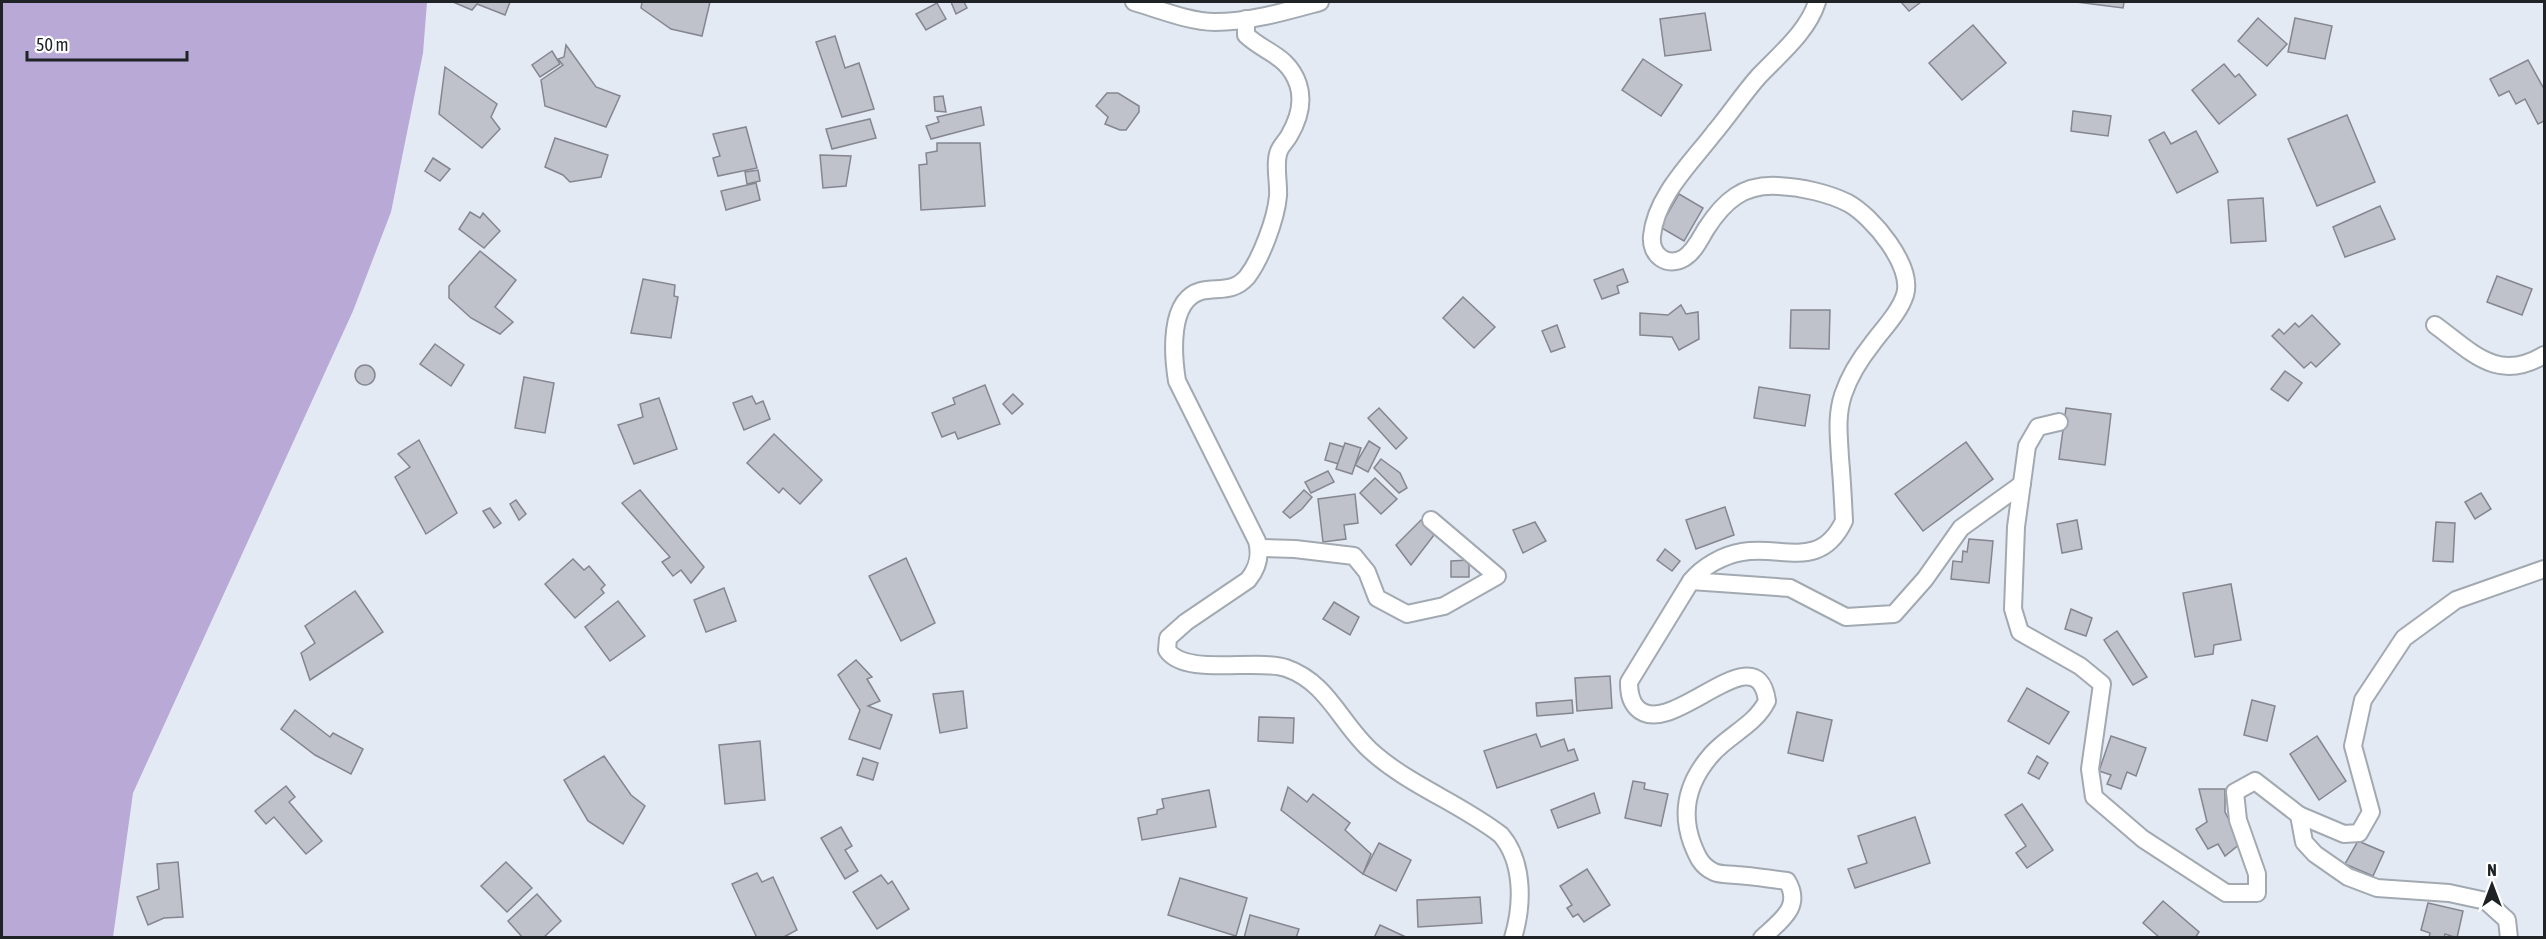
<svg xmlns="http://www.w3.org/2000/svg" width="2546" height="939" font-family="'Asap Condensed',sans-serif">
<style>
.forest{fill:#b9a9d6}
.building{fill:#bfc1cb;stroke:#858690;stroke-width:1.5}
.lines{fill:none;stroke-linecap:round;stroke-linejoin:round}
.street-casing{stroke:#a2a9b1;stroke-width:20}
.street{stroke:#fff;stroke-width:16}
</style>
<rect width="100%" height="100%" fill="#e3eaf3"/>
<polygon class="forest" points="2,2 427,2 423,53 391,212 353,311 133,793 113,937 2,937"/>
<g class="building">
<polygon points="453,2 510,2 505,15 477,4 472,10"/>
<polygon points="642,2 710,2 702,36 671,29 641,8"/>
<polygon points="951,2 964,2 967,8 956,14"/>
<polygon points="1901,2 1921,2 1909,11"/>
<polygon points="2076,2 2124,2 2123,8"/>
<polygon points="937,3 946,19 926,30 916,14"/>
<polygon points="1705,13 1711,50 1665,56 1660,19"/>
<polygon points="2258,18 2287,44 2267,66 2238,41"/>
<polygon points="2295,18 2332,26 2325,59 2288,52"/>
<polygon points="1973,25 2006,63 1962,100 1929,63"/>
<polygon points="835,36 845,68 859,63 874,109 842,117 816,42"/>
<polygon points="566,45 596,87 620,96 606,127 545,106 541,80 563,65 558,59 564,57"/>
<polygon points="552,51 560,64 540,77 532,65"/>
<polygon points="1643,59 1682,85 1661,116 1622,90"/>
<polygon points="2528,60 2544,89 2544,121 2538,124 2525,99 2516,104 2509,91 2499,96 2490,79"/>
<polygon points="2224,64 2235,77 2239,74 2256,95 2219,124 2192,90"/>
<polygon points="445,67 497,104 491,117 500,129 482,148 439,114"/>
<polygon points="1107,93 1118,93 1139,106 1139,112 1126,130 1120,130 1105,124 1108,117 1096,106"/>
<polygon points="943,96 946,112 935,111 934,97"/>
<polygon points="981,107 984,125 931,139 926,126 939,122 937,117"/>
<polygon points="2073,111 2111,116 2108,136 2071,131"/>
<polygon points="2347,115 2375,182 2317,206 2288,139"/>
<polygon points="870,119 876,138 832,149 826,129"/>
<polygon points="746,127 757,168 718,176 713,158 720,156 713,134"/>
<polygon points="2196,131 2218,172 2177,193 2149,140 2164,132 2171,144"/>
<polygon points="555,138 608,155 601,177 570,182 563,175 545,167"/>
<polygon points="937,143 980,143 985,206 921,210 919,165 927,164 926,153 937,151"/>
<polygon points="820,155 851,156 846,186 823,188"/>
<polygon points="433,158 450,169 440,181 425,171"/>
<polygon points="758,170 760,181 747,184 745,172"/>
<polygon points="756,183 760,200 726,210 721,191"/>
<polygon points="1679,194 1703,208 1684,241 1660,227"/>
<polygon points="2263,198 2266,241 2231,243 2228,200"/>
<polygon points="2380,206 2395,239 2345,257 2333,227"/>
<polygon points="470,212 480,218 483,213 500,231 484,248 459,229"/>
<polygon points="480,251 516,280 495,307 513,322 500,334 471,318 449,298 449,286"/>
<polygon points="1623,269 1628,282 1617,286 1619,293 1602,299 1594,280"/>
<polygon points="2497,276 2532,289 2522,315 2487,302"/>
<polygon points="643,279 675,285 674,296 678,297 671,338 631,333"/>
<polygon points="1463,297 1495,327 1474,348 1443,318"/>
<polygon points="1681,305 1686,314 1698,312 1699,339 1679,350 1672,337 1640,335 1640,313 1668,315"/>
<polygon points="1791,310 1830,310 1829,349 1790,348"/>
<polygon points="2312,315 2340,344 2316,367 2311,362 2304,368 2272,336 2279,329 2284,334 2295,323 2299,327"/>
<polygon points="1557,325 1565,347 1551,352 1542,331"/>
<polygon points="435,344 464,365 451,386 420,364"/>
<circle cx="365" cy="375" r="10"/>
<polygon points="2285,371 2302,383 2288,401 2271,389"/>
<polygon points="524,377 554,383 545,433 515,428"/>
<polygon points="985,385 1000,424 958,439 955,432 942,437 932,413 955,404 953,398"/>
<polygon points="1759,387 1810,395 1805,426 1754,418"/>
<polygon points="1013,394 1023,404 1012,414 1003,404"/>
<polygon points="752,396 756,404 763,401 770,419 744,430 733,403"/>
<polygon points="659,398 677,449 634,464 618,425 643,417 640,404"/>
<polygon points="1379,408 1407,438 1396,449 1368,418"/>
<polygon points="2066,408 2111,414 2105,465 2059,459"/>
<polygon points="774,434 822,480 800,504 783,488 779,493 747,463"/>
<polygon points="419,440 457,513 426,534 395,477 410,467 398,454"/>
<polygon points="1369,441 1380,448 1368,472 1355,465"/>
<polygon points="1966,442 1993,479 1923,531 1895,494"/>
<polygon points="1330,443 1344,447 1339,464 1325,460"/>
<polygon points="1345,443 1361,448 1352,474 1336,469"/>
<polygon points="1381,459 1400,473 1407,488 1399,493 1374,468"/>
<polygon points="1328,471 1334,482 1311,493 1305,482"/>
<polygon points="1375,478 1397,499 1381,514 1360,493"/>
<polygon points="640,490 704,567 691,583 681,570 673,576 662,562 670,557 622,503"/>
<polygon points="1304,490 1312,497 1302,509 1290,518 1283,512"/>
<polygon points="2481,493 2491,509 2475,519 2465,502"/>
<polygon points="1355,494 1358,523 1344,525 1346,539 1323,542 1318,499"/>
<polygon points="516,500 526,514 519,520 510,504"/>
<polygon points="1725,507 1734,535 1696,549 1686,520"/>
<polygon points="490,508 501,523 494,528 483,511"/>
<polygon points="1421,520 1434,535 1411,565 1396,545"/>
<polygon points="2077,520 2082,549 2062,553 2057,524"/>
<polygon points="1535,522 1546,541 1523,553 1513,530"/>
<polygon points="2436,522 2455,523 2453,562 2433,561"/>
<polygon points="1969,539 1993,541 1989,583 1951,579 1953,561 1962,562 1963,551 1967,552"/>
<polygon points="1665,549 1680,561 1672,571 1657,560"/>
<polygon points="906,558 935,623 901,641 869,576"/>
<polygon points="573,559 584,570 589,566 605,585 601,589 604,593 575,618 545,584"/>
<polygon points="1469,560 1469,577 1451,577 1451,561"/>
<polygon points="2231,584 2241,640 2214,645 2213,654 2195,657 2183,593"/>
<polygon points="724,588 736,621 706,632 694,600"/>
<polygon points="355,591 383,632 310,680 301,653 315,643 305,626"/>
<polygon points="618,601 645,636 610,661 585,627"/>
<polygon points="1334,602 1359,617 1350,635 1323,619"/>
<polygon points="2071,609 2092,618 2086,636 2065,629"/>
<polygon points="2117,631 2147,677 2133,685 2104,640"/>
<polygon points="856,660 872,677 867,679 880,701 868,706 892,715 880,749 849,739 860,710 838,675"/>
<polygon points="1610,676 1612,708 1577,711 1575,678"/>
<polygon points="2027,688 2069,712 2049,744 2008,721"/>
<polygon points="963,691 967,728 940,733 933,694"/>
<polygon points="1572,700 1573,713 1537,716 1536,703"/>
<polygon points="2252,700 2275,706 2267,741 2244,735"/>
<polygon points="295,710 330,737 333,733 363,749 351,774 315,755 281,729"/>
<polygon points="1797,712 1832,720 1823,761 1788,753"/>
<polygon points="1259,717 1294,718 1293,743 1258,741"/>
<polygon points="1536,734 1541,747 1564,739 1568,751 1574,749 1578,760 1497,788 1484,751"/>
<polygon points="2111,736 2146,748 2136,776 2127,772 2121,789 2107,784 2111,775 2099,771"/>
<polygon points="2317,736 2346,781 2319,800 2290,754"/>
<polygon points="760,741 765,800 725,804 719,745"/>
<polygon points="604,756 631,795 645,806 623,844 588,821 564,780"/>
<polygon points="2037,756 2048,763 2039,779 2028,773"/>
<polygon points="863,758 878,763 873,780 857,775"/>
<polygon points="1633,781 1645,783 1644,789 1668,794 1661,826 1625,818"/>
<polygon points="286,786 295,797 289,802 322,841 306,854 274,817 266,824 255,811"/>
<polygon points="1288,787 1307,802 1313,794 1350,823 1345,830 1371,854 1363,874 1281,810"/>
<polygon points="2199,789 2225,789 2225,812 2241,843 2225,856 2218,844 2208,849 2196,829 2207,822"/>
<polygon points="1209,790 1216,827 1142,840 1138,818 1157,814 1157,810 1164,808 1162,799"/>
<polygon points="1594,793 1600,813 1558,828 1551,810"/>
<polygon points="2022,804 2053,850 2027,868 2016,853 2026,846 2005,815"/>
<polygon points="1915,817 1930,863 1855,888 1848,869 1867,863 1858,836"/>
<polygon points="841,827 852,846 845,850 858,871 845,879 821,838"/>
<polygon points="2358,841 2384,852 2373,876 2345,864"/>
<polygon points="1379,843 1411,860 1396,891 1363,874"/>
<polygon points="178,862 183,917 164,918 148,925 137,897 159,889 157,864"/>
<polygon points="506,862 532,888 507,912 481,886"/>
<polygon points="1587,869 1610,905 1584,922 1578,914 1573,917 1567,908 1572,905 1560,886"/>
<polygon points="757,873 762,882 773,877 797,930 782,938 757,938 732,884"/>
<polygon points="881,875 888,884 892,881 909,909 877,929 853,892"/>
<polygon points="1180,878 1247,898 1236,936 1168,915"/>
<polygon points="537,894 561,921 543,938 523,938 508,921"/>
<polygon points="1480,897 1482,923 1418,927 1417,900"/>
<polygon points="2163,901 2199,932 2195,938 2160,938 2143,923"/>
<polygon points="2428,903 2463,911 2457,938 2445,934 2444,938 2429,938 2430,933 2421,930"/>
<polygon points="1250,915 1299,929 1296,938 1244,938"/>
<polygon points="1380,925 1408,938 1374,938"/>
</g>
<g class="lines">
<g class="street-casing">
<g id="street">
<path d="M1134,2c24,7 56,20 81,20 35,0 72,-11 105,-20"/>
<path d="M1246,19v16c19,18 42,20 52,49 6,18 1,35 -9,52 -3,5 -8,10 -10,15 -5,12 0,32 -1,45 -2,23 -17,63 -31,81 -14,16 -29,10 -46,14 -33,9 -28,65 -24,90l80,160c4,15 1,27 -9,39l-62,42 -18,16 -1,12c18,27 89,8 119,18 41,14 54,54 84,82 38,35 90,53 131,85 23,27 22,70 12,103"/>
<path d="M2435,325c37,27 62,58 109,30"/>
<polyline points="2059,422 2038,427 2027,446 2016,527 2013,609 2020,632 2080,666 2102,684 2090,769 2094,797 2143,839 2226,893 2257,893 2257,874 2238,820 2235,792 2255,781 2299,815"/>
<polyline points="1259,548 1295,549 1354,556 1367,572 1377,598 1407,614 1444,606 1497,576 1431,520"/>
<polyline points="1691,581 1790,588 1846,617 1894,614 1925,579 1961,528 2022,484"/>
<path d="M1762,938c18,-17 41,-31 25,-57 -17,-2 -34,-5 -51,-6 -7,-1 -15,0 -22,-3 -13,-6 -17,-16 -22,-29 -12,-33 -3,-63 20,-89 18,-20 43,-29 55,-53 -10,-72 -97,41 -130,7 -7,-7 -8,-16 -8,-26l62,-101c11,-14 32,-26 51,-29 41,-7 78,19 102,-31 -1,-21 -2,-42 -4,-63 -1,-22 -4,-41 3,-63 6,-18 17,-36 29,-51 11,-15 27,-31 33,-49 9,-29 -33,-79 -57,-92 -20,-10 -47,-16 -70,-17 -35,-2 -54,15 -72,43 -6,10 -12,23 -22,29 -17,10 -34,-3 -32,-22 4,-40 39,-73 62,-103 16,-19 29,-39 45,-57 21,-22 49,-45 58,-74"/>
<polyline points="2509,938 2507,920 2486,901 2449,893 2377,888 2348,877 2315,854 2304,842 2299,815 2344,834 2359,833 2371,812 2353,746 2363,700 2404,638 2456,600 2544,569"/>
</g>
</g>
<use href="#street" class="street"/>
</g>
<rect width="2546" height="939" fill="none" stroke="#202326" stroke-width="6"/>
<g transform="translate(2492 885)" stroke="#ffffff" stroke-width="4.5" paint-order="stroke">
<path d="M0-4.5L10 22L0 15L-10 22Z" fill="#202326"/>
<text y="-9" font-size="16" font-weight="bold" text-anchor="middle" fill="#202326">N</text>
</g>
<path d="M27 51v9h160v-9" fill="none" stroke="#202326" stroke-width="3"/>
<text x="36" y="51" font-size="18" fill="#202326" stroke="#ffffff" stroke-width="4.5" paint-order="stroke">50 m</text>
</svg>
